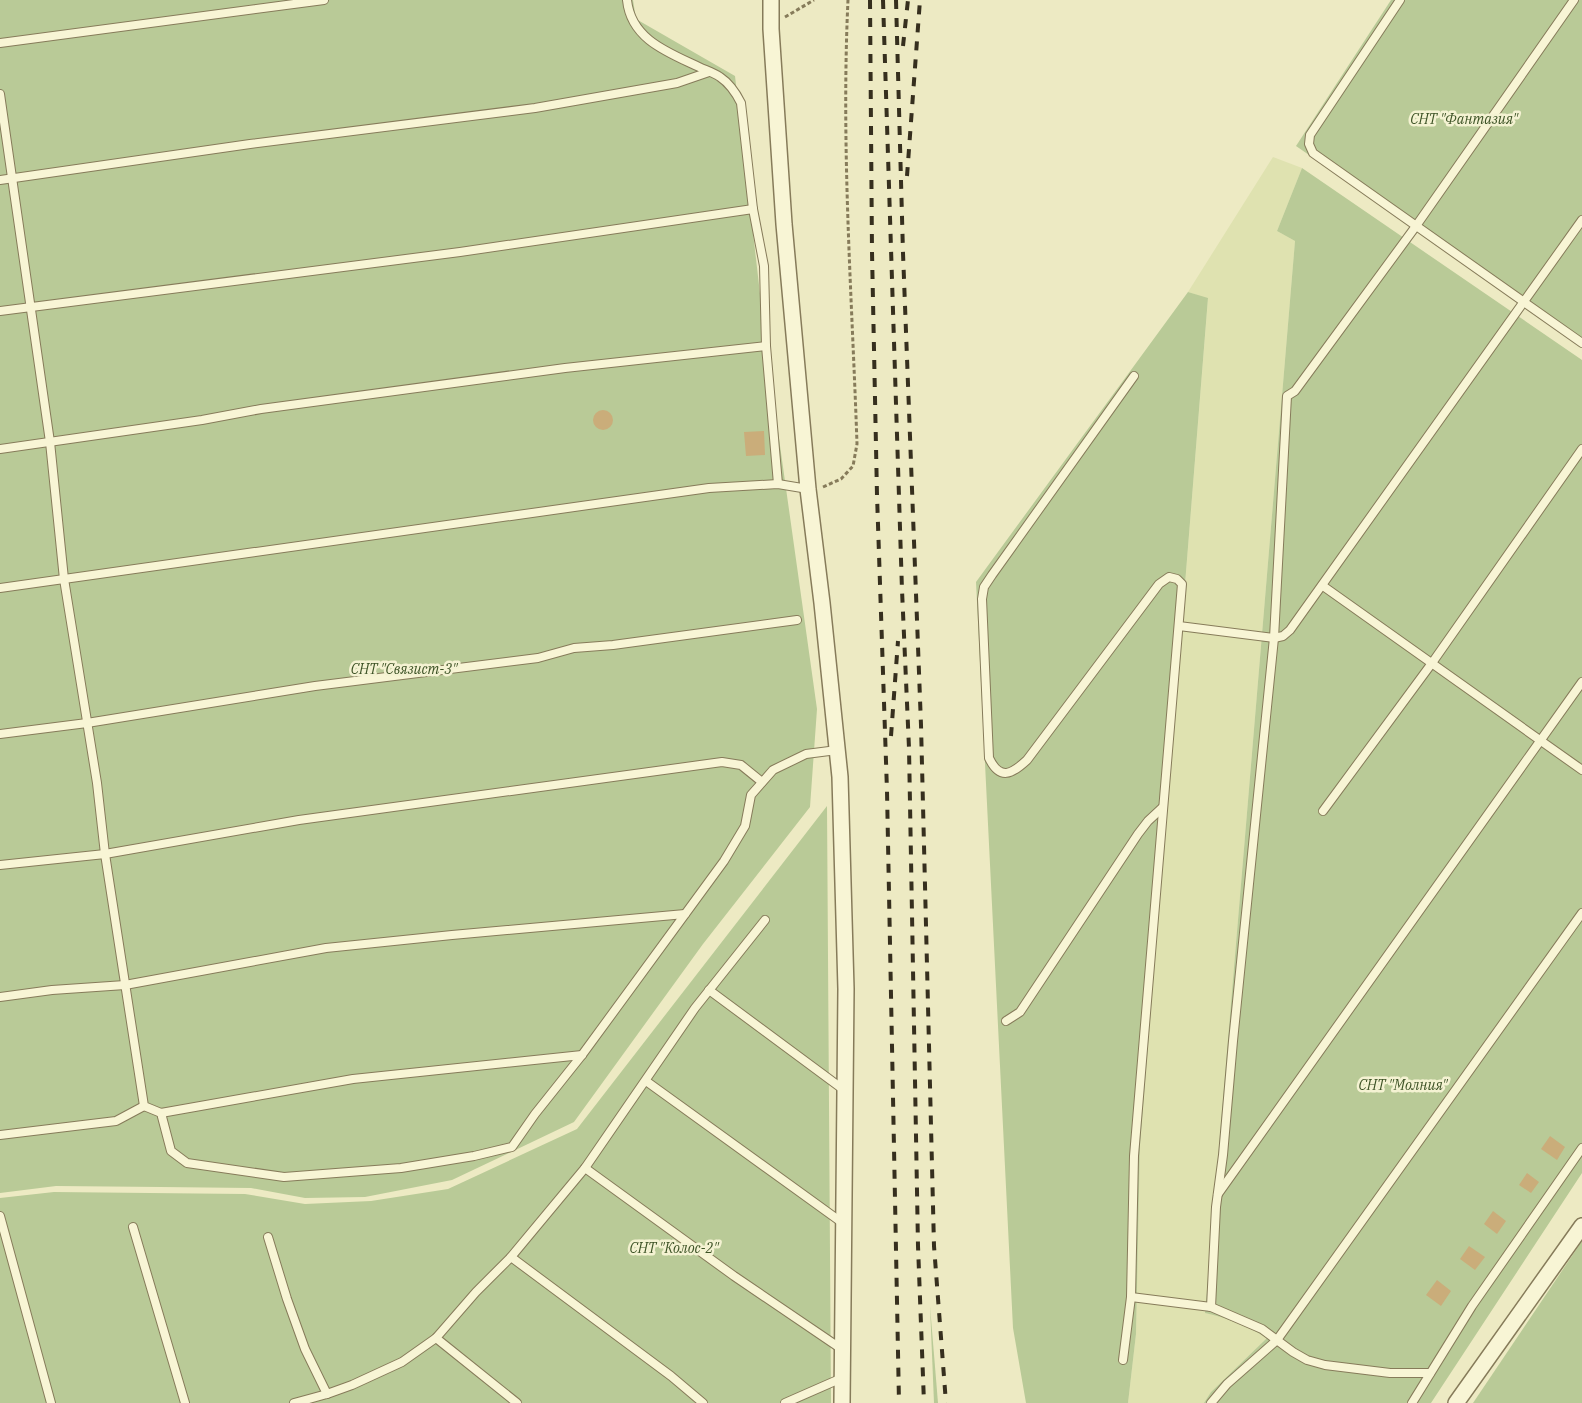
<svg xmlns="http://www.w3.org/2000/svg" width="1582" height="1403" font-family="'IBM Plex Serif',serif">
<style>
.farmland{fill:#dfe2b0}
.green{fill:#b9ca97}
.building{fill:#caad7a}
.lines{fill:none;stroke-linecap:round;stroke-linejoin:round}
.service-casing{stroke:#867b5a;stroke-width:10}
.minor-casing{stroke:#867b5a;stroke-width:18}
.path{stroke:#867b5a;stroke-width:3;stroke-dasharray:4 2.5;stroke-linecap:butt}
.service{stroke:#f8f5d5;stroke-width:8}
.minor{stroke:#f8f5d5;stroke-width:15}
.rail{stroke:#362f1e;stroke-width:4;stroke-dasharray:9 9;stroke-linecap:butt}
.labels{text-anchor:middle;stroke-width:5;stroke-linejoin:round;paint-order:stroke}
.park-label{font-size:14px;font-style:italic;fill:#3c5225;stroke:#f4f2d2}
</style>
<rect width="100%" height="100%" fill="#edeac3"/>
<polygon class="farmland" points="1273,157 1302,168 1277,231 1295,241 1205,1313 1228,1318 1247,1326 1267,1338 1211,1392 1205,1403 1128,1403 1136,1334 1140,1145 1208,299 1188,292"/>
<g class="green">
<polygon points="0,0 633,0 636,19 735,76 766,346 817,709 810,807 703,944 574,1122 452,1180 365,1197 305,1198 251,1188 161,1187 56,1186 0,1193"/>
<polygon points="1391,0 1582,0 1582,343 1296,146"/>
<path d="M1302,168l280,192v813l-151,230h-227l7,-11 56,-54c-20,-12 -39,-20 -62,-25l90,-1072 -18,-10z"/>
<polygon points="1188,292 1208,298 1140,1145 1136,1334 1128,1403 1026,1403 1013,1328 976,582"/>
<polygon points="827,806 831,1403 0,1403 0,1198 54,1192 245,1194 305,1204 371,1201 448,1189 577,1129"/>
<polygon points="1582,1241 1582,1403 1473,1403"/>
<polygon points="930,1306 938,1403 934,1403"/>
</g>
<g class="building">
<circle cx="603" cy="420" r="10"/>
<polygon points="764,431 765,455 746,456 744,432"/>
<polygon points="1550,1136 1565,1147 1557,1160 1541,1149"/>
<polygon points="1527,1173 1539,1182 1531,1193 1519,1185"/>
<polygon points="1493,1211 1506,1221 1497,1234 1484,1224"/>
<polygon points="1469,1246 1485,1257 1475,1270 1460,1259"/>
<polygon points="1437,1280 1451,1291 1441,1306 1426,1295"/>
</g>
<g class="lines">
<g class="service-casing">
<g id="service">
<path d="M627,0c4,39 40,52 72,67 6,3 14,5 21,10 9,6 16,16 21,26l12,106 11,57 2,80 12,138"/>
<polyline points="1400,0 1310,135 1309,144 1313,153 1582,343"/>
<polyline points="0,43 324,0"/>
<polyline points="0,94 50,442 64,579 97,783 105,854 144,1106 161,1113 171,1151 187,1163 284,1177 401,1168 474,1156 512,1147 535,1114 582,1055 724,861 745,826 751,795 773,770 806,754 837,750"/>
<polyline points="0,180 250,144 535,108 677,83 709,72"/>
<polyline points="0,311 460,252 753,209"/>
<polyline points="0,449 202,420 261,409 565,368 766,346"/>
<polyline points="1323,586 1582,770"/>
<polyline points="0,588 709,488 778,484 808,489"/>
<polyline points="1179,626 1274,638 1283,636 1290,630 1582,220"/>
<polyline points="0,734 87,723 315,686 538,658 574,648 613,645 797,620"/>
<polyline points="1323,811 1432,663 1582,449"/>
<polyline points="0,865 105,854 299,820 722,762 741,765 762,782"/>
<polyline points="709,990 844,1090"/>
<polyline points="0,997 52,990 125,985 326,948 452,935 685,914"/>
<polyline points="1006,1021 1020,1012 1138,834 1148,821 1162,808"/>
<polyline points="646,1081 844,1224"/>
<polyline points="161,1113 353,1079 582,1055"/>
<polyline points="0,1135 116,1121 144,1106"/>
<polyline points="585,1168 734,1276 843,1350"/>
<polyline points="1218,1194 1582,682"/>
<polyline points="0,1216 51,1403"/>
<polyline points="133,1227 185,1403"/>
<polyline points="268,1237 287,1299 305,1349 327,1394"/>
<polyline points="511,1257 671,1376 703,1403"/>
<polyline points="1131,1297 1211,1307 1262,1329 1293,1352 1307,1360 1325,1365 1390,1373 1430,1373"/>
<polyline points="1211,1307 1216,1207 1223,1155 1233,1041 1274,638 1287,396 1295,391 1416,226 1574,0"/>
<polyline points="436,1338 517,1403"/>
<path d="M1123,1360l8,-63 3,-141 48,-572 -5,-5 -8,-2 -10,7 -132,176c-15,14 -27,21 -38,-2l-7,-159 2,-12 8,-12 142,-199"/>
<polyline points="294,1403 327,1394 352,1385 402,1362 436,1338 476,1292 511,1257 585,1168 695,1008 765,920"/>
<polyline points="785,1403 842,1378"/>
<polyline points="1211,1403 1227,1384 1277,1340 1582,913"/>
<polyline points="1412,1403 1472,1306 1582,1148"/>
</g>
</g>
<g class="minor-casing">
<g id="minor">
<polyline points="771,0 771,29 784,224 808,489 822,603 840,777 846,989 842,1403"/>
<polyline points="1456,1403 1582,1226"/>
</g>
</g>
<g class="path">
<polyline points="785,17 814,0"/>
<path d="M823,487l18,-8 12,-13 4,-22c-5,-148 -16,-296 -9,-444"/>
</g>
<use href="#service" class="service"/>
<use href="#minor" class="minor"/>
<g class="rail">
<polyline points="870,0 872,252 877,495 887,791 899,1403"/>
<polyline points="883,0 902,590 909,748 918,1246 924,1403"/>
<polyline points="896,0 903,253 921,725 934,1246 946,1403"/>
<polyline points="903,46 908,0"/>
<polyline points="907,176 920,0"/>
<polyline points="891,736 898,641"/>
</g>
</g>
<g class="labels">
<g class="park-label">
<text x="1464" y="124">СНТ "Фантазия"</text>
<text x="404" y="674">СНТ "Связист-3"</text>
<text x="1403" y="1090">СНТ "Молния"</text>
<text x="674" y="1253">СНТ "Колос-2"</text>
</g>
</g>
</svg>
